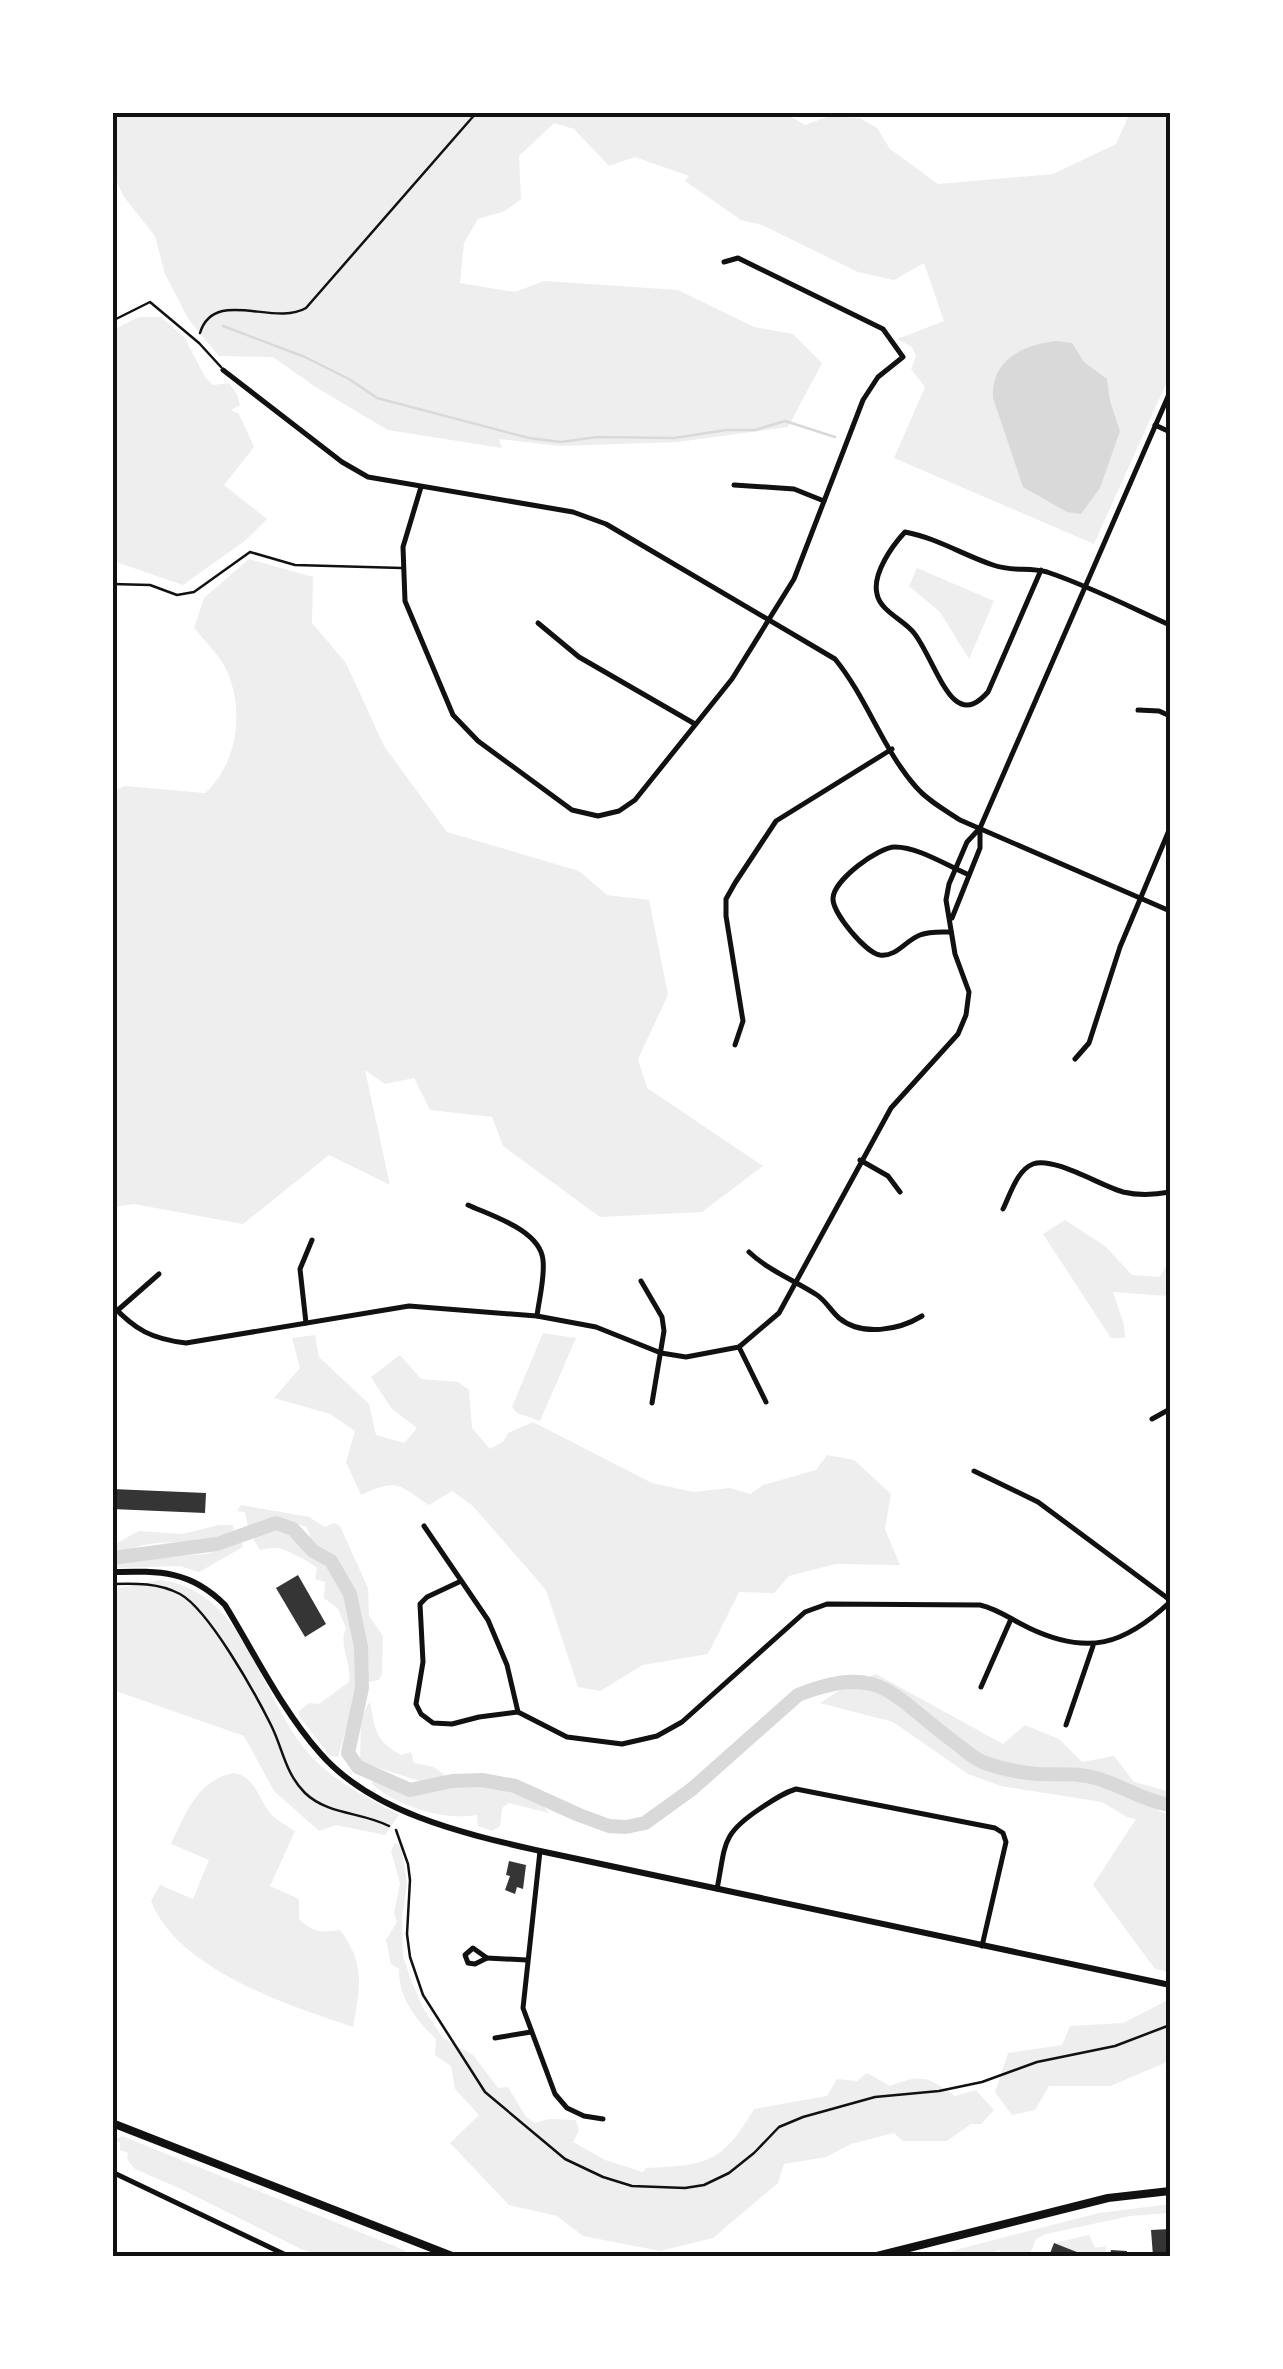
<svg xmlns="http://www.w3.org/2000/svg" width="1283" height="2369" font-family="'Roboto Serif',serif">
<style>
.green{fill:#eee}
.water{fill:#d9d9d9}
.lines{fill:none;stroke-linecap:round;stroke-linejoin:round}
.stream{stroke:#d9d9d9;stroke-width:2.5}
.river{stroke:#d9d9d9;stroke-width:14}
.building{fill:#353535}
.path{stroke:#111;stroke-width:2.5}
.service{stroke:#111;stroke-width:2.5}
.minor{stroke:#111;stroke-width:5}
.tertiary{stroke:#111;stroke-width:6}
.primary{stroke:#111;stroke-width:8}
.neatline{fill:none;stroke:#111;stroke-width:4}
</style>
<rect width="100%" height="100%" fill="#fff"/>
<g class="green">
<polygon points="783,112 805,125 830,116 860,118 877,128 890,149 938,184 1053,174 1116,144 1130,113 1170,113 1170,375 1094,544 894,458 925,387 911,369 916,356 912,347 897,339 944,321 924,263 894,280 858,272 762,225 741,220 685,181 689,176 635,157 609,166 574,129 554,123 519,156 521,199 505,211 478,219 464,243 460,283 515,292 544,281 678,290 754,327 793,334 822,363 788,427 678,442 561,446 499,439 502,448 388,430 317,388 273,357 219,356 189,320 165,274 155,236 124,197 113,175 112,113"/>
<polygon points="139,317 161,317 184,337 205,377 213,385 229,383 237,394 240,405 231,410 239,414 254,447 224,485 267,519 246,540 183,585 113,561 113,330"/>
<path d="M249,559l64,18 -1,46 34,40 38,83 63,86 132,39 28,24 42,5 19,95 -30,64 9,29 116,78 -61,46 -102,5 -97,-71 -11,-29 -62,-7 -16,-32 -29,6 -20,-14 25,115 -61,-30 -86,69 -109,-20 -21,3v-416l12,-5 80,7c32,-29 40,-81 22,-122 -7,-15 -22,-30 -33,-43l10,-30z"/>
<polygon points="917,568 994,601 969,659 940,612 909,586"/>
<polygon points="1065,1220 1105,1246 1132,1275 1160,1277 1170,1258 1170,1299 1167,1296 1113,1292 1124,1325 1125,1338 1111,1338 1043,1234"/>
<polygon points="543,1333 576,1338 540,1421 517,1413 512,1407"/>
<path d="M315,1335l4,22 50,47 7,31 28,8 13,-15 -26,-20 -20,-31 29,-22 21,24 37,3 11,8 3,38 18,21 13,-7 5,-9 25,-11 119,61 42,9 36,-4 20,6 13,-9 53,-15 11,-15 27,5 37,34 -6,35 15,36 -64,-1 -47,12 -15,17 -35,-1 -31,62 -65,11 -43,26 -22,-4 -32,-97 -73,-84 -21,-15 -23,14c-31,-21 -32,-27 -68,-10l-15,-33 9,-31 -25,-17 -56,-16 26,-30 -8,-30z"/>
<path d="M241,1505l68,12 16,10 9,-4 6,3 28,62 1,28 14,20 -1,38 -3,6 -10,2 -5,-16 -26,91 -8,-1 -31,-40v-5l10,-8 10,1 30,-22c3,-19 -11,-37 -3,-54l-8,-19 -14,-11 1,-16 -10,-3 2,-11c-5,-5 -32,-19 -39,-20 -6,-1 -12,1 -18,2l-7,-11c25,-23 47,0 65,19l5,1 2,-6 -14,-14 -4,-12c-23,-8 -36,-10 -59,0l-3,-15 -8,-1z"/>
<path d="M219,1525h14l1,9c-30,14 -60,4 -90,11 -12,2 -19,8 -31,9v-9l26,-14 43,3z"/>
<polygon points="236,1542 241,1542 243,1547 199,1572 180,1566 113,1568 113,1561 207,1554"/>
<path d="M161,1580c81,11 97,107 139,163 26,35 63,52 99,72l-14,20 -49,-10 -17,6 -45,-40 -30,-55 -131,-46v-101z"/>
<polygon points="876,1674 1003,1744 1025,1725 1059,1739 1082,1762 1114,1756 1134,1782 1168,1791 1170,1806 1157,1811 1170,1814 1170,1972 1155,1969 1093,1885 1136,1819 1127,1817 1102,1802 1001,1786 968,1774 893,1722 820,1703 843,1688"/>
<path d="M370,1701c5,29 5,39 31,54l10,-3 3,11 20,4 16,12 -1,7c30,-1 82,-3 100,27l-40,-10 -7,5 -2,18 -8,5 -14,-5 -1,-11c-33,6 -80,-9 -105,-31l1,-4 44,15 9,-12 -66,-21 1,-44z"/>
<path d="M234,1773c23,4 24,28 39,43 6,6 15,10 22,15l-25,55 29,13v20c13,13 23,14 41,11 26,34 20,58 13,97 -64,-21 -176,-58 -202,-126l9,-16 33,14 16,-39 -38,-16c15,-31 26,-64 63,-71z"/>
<path d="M395,1843l6,3 6,38 -5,34 1,38 8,24 12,28 20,30 30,17 25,33 10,-1 18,30 9,6 14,-4 27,1 3,10 -6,12 32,18 38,12 3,-4c60,-3 76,-4 108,-59l73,-13 10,-17 20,2 10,-8 23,13c32,-13 38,-9 65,10l21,-6 18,20 -13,14h-10l-24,17h-44l-9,-8 -43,11 -25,13 -42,7 -6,19 -65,55 -53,13 -77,-15 -26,-20 -48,-11 -59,-62 29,-28 -24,-26 -4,-23 -16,-11 1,-16c-20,-19 -38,-42 -37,-70l-8,-5 -5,-24 11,-18 -3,-9 6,-30 -9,-32z"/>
<polygon points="1170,1999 1170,2057 1165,2063 1110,2086 1049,2086 1035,2110 1012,2115 995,2092 1008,2053 1062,2045 1070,2026 1123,2023"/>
<polygon points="122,2136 404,2250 408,2256 321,2256 301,2249 181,2189 135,2169 127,2159 128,2153 120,2150 120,2143 114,2140"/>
<polygon points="1170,2204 1170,2213 1130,2216 1046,2234 1036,2239 1029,2256 1004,2256 999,2250 995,2252 996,2256 932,2256 1099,2213"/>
<polygon points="1089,2235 1095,2248 1106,2246 1105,2256 1087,2256 1054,2243"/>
</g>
<path class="water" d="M1058,341l14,2 12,19 23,17 3,22 10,30 -20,57 -19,26 -14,-2 -44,-25 -30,-89c-2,-39 31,-54 65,-57z"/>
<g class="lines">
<g class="stream">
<polyline points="112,248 114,251"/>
<polyline points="223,326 305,357 349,379 377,398 529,438 561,442 597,437 674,438 726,430 755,430 785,421 835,437"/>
</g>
<path class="river" d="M112,1558l105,-14 59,-21 17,6 20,22 18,10 19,33 11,53 1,41 -14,65 10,14 52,23 42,-9 30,-1 33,6 64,29 30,11 17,1 19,-4 47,-34 106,-94c83,-33 94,1 155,46 10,7 20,18 32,22 15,5 36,10 53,11 20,1 41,-2 61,5 26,8 43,21 71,26"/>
</g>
<g class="building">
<polygon points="112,1489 206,1493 205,1513 112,1509"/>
<polygon points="298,1575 326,1624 305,1637 276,1588"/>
<polygon points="509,1861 526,1865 523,1889 517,1887 515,1894 505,1890 510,1876 506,1875"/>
<polygon points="1170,2229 1170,2255 1153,2256 1151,2230"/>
<polygon points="1054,2243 1087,2256 1049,2256"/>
<polygon points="1111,2250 1127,2251 1126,2256 1110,2256"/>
</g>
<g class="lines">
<g class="path">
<path d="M200,333c14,-46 74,-6 106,-25l171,-196"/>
<path d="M112,1584c24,-1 47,-1 68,10 29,16 75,99 91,131 12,24 14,48 34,68 23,22 57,19 84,33"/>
</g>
<g class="service">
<polyline points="112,321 150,302 199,343 221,367"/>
<polyline points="112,584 150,585 177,595 194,592 250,552 295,565 402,568"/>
<polyline points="396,1830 408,1864 410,1880 407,1934 410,1957 423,1995 485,2092 565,2159 603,2177 632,2186 685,2188 704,2185 729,2173 754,2153 779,2127 803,2117 875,2097 939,2091 982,2082 1037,2062 1115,2046 1170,2025"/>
</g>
<g class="minor">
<path d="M223,370l119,92 26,15 205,35 33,12 229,135c32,39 48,91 81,128 12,14 29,23 44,33l210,91"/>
<polyline points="1155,425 1170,432"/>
<polyline points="734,485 794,489 824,501"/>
<polyline points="421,487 403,547 405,601 453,715 478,741 572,810 598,816 619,811 635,800 732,679 794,579 863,400 878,377 903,357 883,329 738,258 724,262"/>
<path d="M1041,570l-53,122c-9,10 -20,19 -33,8 -14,-11 -28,-51 -41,-67 -10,-13 -34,-22 -37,-39 -5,-20 15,-48 28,-62 32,6 58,23 88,33 19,7 36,2 54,7 42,14 83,35 123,53"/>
<polyline points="538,623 579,657 695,724"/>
<polyline points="1138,710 1159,711 1170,716"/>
<polyline points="980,828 1170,392"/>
<path d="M951,932c-11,0 -21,-1 -31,3 -14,5 -23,22 -40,20 -14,-2 -48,-42 -47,-57 1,-18 45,-51 62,-51 23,0 51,18 72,27"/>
<polyline points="735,1045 743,1021 726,916 726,899 735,883 776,821 892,749"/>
<polyline points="1075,1059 1089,1043 1120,947 1170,828"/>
<polyline points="860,1160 888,1176 900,1192"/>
<path d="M468,1205c24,11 72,25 75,55 2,18 -4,39 -6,56"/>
<path d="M1003,1209c7,-14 14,-39 30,-45 20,-8 68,22 90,28 17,4 31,3 47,0"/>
<path d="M749,1252c20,19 45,28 68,43 9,6 14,16 22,23 23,19 60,12 83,-2"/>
<polyline points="641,1281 662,1317 664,1331 652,1403"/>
<path d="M112,1305c23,25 40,34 74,38l223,-37 128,10 59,11 65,26 25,4 53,-10 40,-34 112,-205 67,-74 8,-19 3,-23 -14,-38 -9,-54 3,-16 18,-42 13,-14v20l-28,70"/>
<polyline points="118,1310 159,1274"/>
<polyline points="306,1323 300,1269 312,1240"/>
<polyline points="739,1347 766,1402"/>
<polyline points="1152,1419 1170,1409"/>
<polyline points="974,1471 1038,1502 1170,1600"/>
<path d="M424,1526l64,94 19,45 11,47 49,25 55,7 35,-8 25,-14 123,-110 22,-8 153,1c18,4 32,15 49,23 59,28 95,17 141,-26"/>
<polyline points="459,1582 427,1597 420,1604 423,1662 416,1704 421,1714 433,1723 452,1724 479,1717 518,1712"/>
<polyline points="981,1687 1011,1619"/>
<polyline points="1066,1725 1093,1646"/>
<polyline points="540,1851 523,2008 555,2094 567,2108 584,2116 603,2119"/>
<path d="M717,1889c9,-45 3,-54 44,-81 12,-8 22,-15 35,-19l199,39 8,5 3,9 -24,104"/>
<polygon points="473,1948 487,1958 475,1964 468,1963 465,1955"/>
<polyline points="487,1958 527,1960"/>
<polyline points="495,2038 531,2032"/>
<polyline points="112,2172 288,2256"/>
</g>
<path class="tertiary" d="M112,1572c48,-1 78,-2 113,33 30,49 57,105 95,148 53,61 146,81 220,98l630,134"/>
<g class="primary">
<polyline points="112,2123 452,2256"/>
<polyline points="877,2256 1108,2198 1170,2191"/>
</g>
</g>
<rect width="1283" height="2369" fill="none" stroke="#ffffff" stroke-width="230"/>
<rect x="115" y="115" width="1053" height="2139" class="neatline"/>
</svg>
